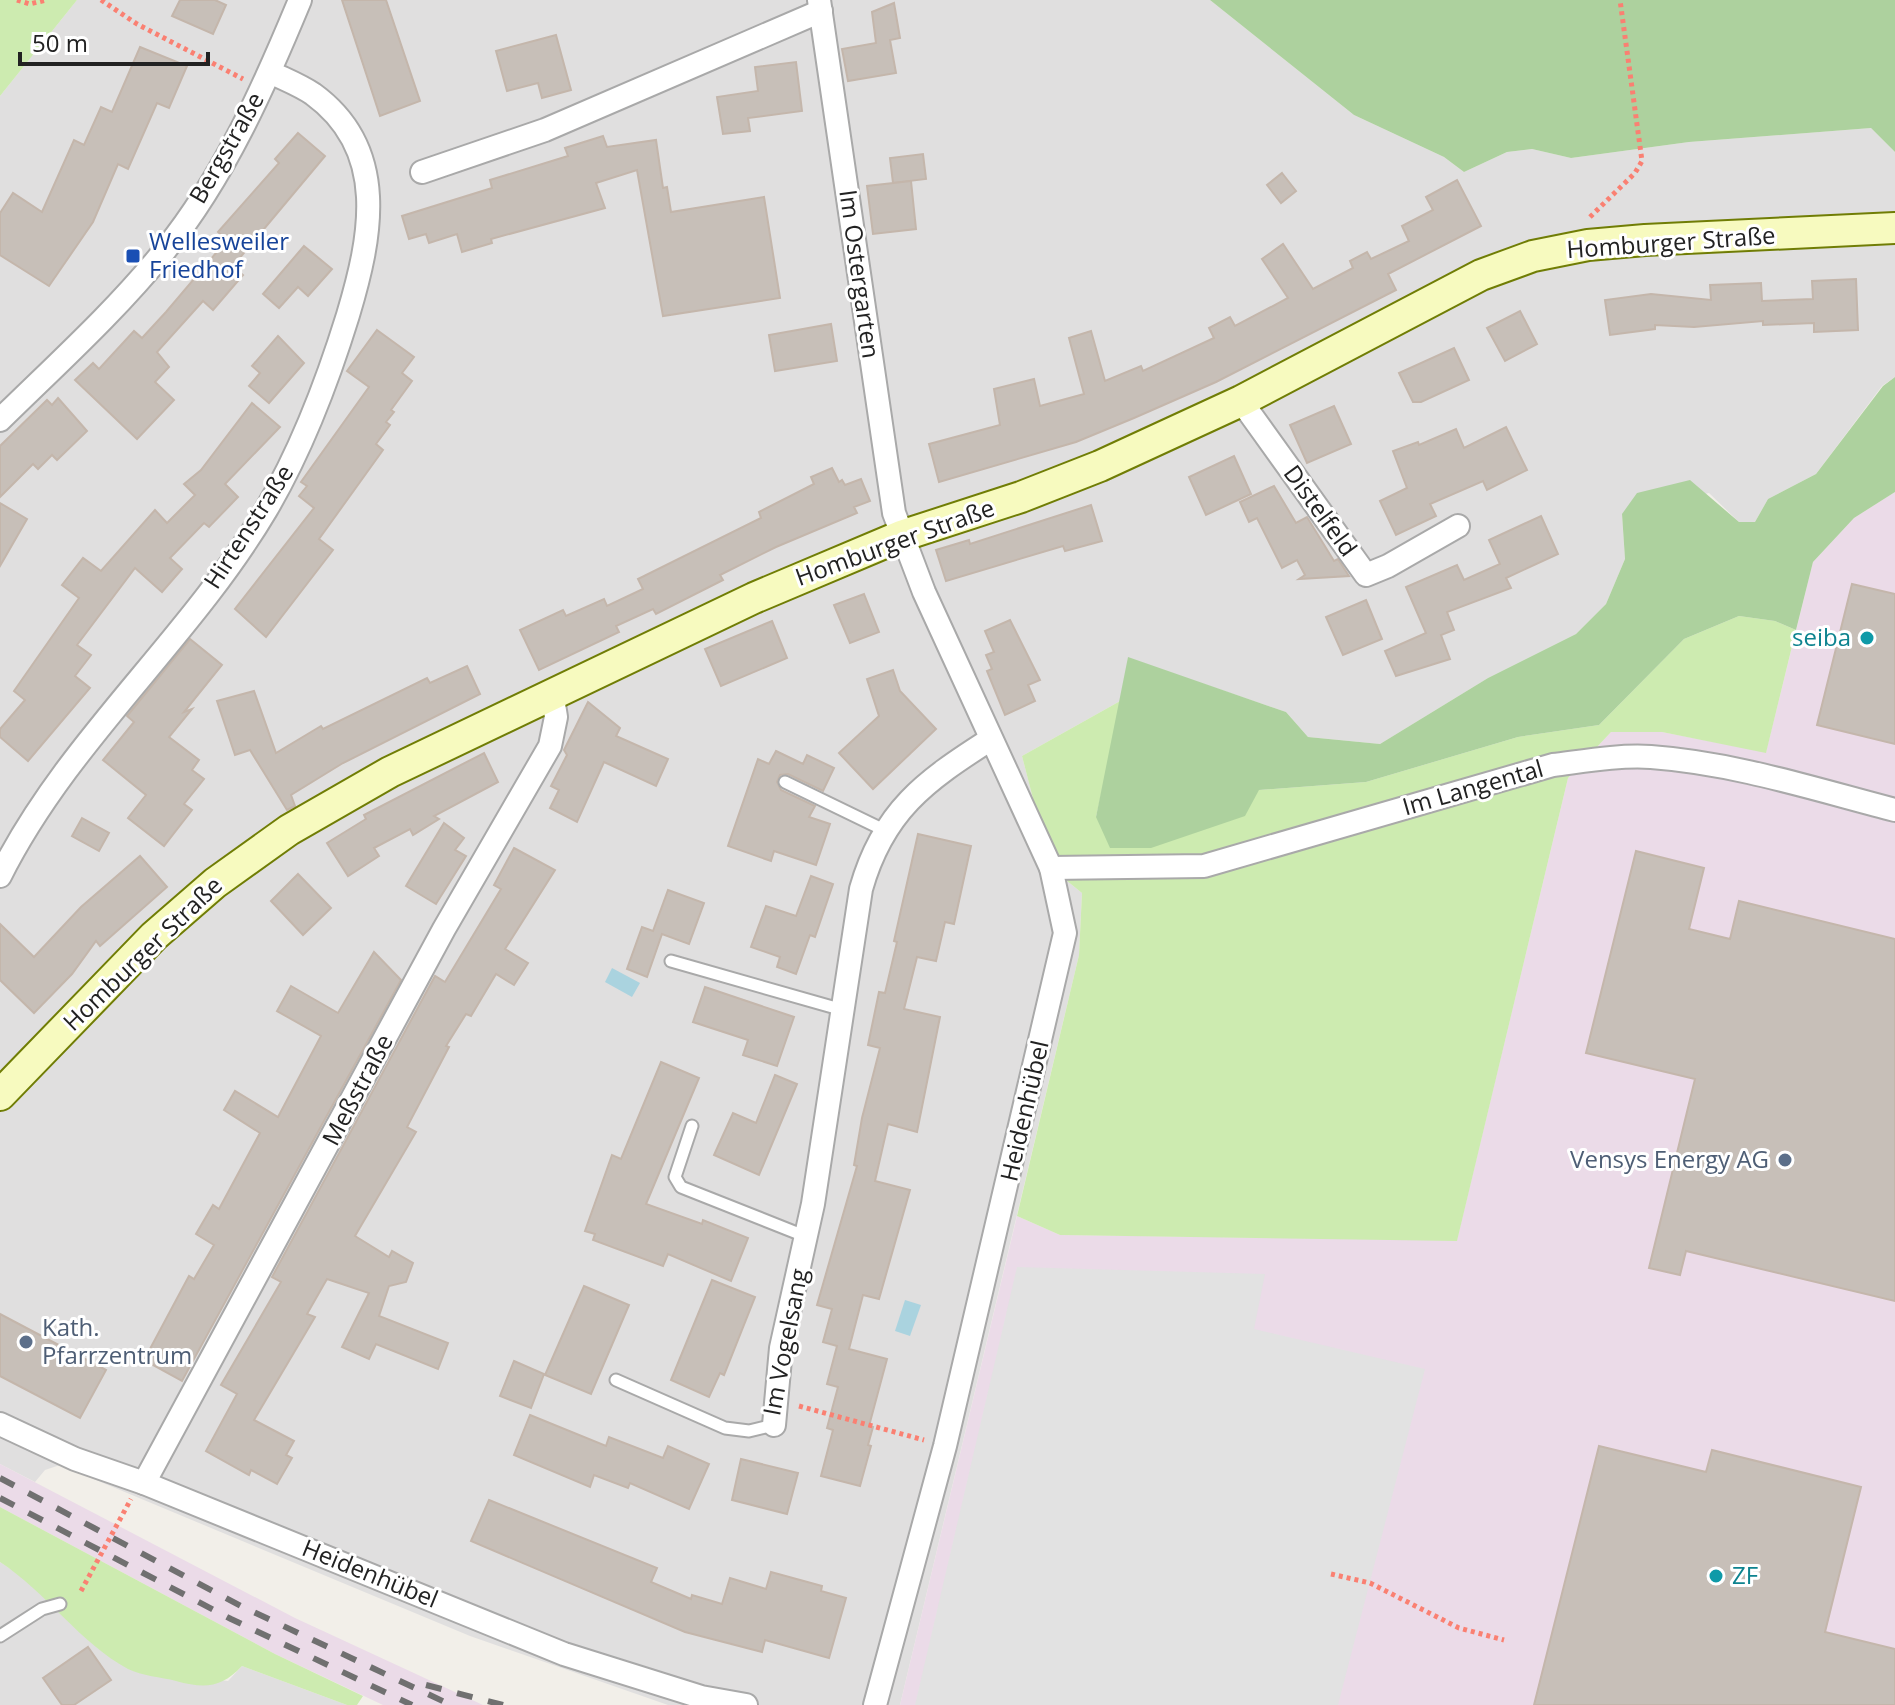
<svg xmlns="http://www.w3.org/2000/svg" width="1895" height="1705" font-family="'Open Sans',sans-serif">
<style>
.residential{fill:#e0dfdf}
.industrial{fill:#ebdbe8}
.grass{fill:#cdebb0}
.forest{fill:#add19e}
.parking{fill:#e2e2e2}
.water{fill:#aad3df}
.building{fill:#c7bfb8;stroke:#c4b6ab;stroke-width:2}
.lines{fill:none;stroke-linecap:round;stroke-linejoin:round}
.lane-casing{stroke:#a9a9a9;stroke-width:15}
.street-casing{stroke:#a9a9a9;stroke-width:26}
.secondary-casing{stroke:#707d05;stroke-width:34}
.path{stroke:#fa8072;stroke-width:5;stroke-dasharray:4 4;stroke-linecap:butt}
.lane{stroke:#fff;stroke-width:11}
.street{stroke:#fff;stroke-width:22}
.secondary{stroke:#f7fabf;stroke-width:30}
.rail{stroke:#707070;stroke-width:6;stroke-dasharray:16 16;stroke-linecap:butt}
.path-bridge{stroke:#fa8072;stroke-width:5;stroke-dasharray:4 4;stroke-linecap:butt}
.transit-dot{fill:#1a4fb4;stroke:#fff;stroke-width:3}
.culture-dot{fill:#0f9aa8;stroke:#fff;stroke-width:3}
.service-dot{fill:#5c6f8a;stroke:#fff;stroke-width:3}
.labels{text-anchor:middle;stroke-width:6;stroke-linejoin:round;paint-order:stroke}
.street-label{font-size:24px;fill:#222;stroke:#fff}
.transit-label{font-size:24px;fill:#164399;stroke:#fff;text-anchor:start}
.culture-label{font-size:24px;fill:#0d838f;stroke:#fff;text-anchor:end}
.service-label{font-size:24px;fill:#4e5e75;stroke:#fff;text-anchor:end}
</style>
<rect width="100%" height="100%" fill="#f2efe9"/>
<g class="residential">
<polygon points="77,0 1210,0 1354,115 1444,157 1464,172 1507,152 1532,149 1571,158 1689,142 1871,128 1895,152 1895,377 1882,386 1816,474 1768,499 1755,522 1739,522 1709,493 1622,514 1625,559 1606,604 1576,634 1488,678 1380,744 1308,737 1286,712 1128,658 1122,700 1022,756 1051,868 1082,893 1079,955 900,1705 668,1705 470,1636 60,1465 45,1470 35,1482 0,1464 0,96"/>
<polygon points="0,1562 26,1579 87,1636 129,1669 228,1681 242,1666 347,1705 0,1705"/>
</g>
<g class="industrial">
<polygon points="1895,492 1895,1705 900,1705 1017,1216 1060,1235 1457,1240 1568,778 1611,732 1662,732 1766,752 1813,562 1854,518"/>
<polygon points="0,1464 295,1618 483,1705 383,1705 275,1654 0,1507"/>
</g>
<g class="grass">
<polygon points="0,0 77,0 0,96"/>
<polygon points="1739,616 1775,621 1796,630 1766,753 1662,732 1611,732 1568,778 1457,1241 1060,1235 1017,1216 1079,955 1082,893 1051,868 1022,756 1122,700 1096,817 1259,790 1366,782 1518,737 1599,725 1684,639"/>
<path d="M0,1507l275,147 88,42 -6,9h-10l-105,-39c-21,22 -37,23 -66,15 -15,-4 -34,-5 -48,-12 -48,-26 -82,-77 -128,-107z"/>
</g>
<g class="forest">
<polygon points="1210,0 1895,0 1895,152 1871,128 1689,142 1571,158 1532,149 1507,152 1464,172 1444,157 1354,115"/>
<polygon points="1895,377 1895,492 1854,518 1813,562 1796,630 1775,621 1739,616 1684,639 1599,725 1518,737 1366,782 1259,790 1245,816 1151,848 1110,848 1096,817 1128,657 1286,712 1308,737 1380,744 1488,678 1576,634 1606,604 1625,559 1622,514 1637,493 1690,480 1739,522 1755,522 1768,499 1816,474 1883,386"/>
</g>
<polygon class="parking" points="1017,1267 1265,1274 1254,1329 1425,1369 1338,1705 915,1705"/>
<g class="water">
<polygon points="612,968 640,983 632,997 605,982"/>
<polygon points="905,1300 921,1305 910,1336 895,1331"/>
</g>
<g class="building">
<polygon points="180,0 215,0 226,5 213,34 172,16"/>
<polygon points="342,0 386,0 420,101 380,116"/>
<polygon points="894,3 900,38 890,40 896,73 848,81 842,49 876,43 872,12"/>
<polygon points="556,35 571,90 542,98 538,83 507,91 496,51"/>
<polygon points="140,47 187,66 169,108 157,103 128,169 118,164 93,222 49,286 0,255 0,213 13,193 42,212 74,140 84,145 101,107 112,112"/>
<polygon points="796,62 802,111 748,118 750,131 723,134 717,97 758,91 755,67"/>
<polygon points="298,133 325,156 233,266 243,275 213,310 203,301 157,352 169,367 155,382 174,400 137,439 75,380 93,363 99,369 134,331 142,338 166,312 227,240 218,232 279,163 275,159"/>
<polygon points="603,136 607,147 656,140 663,188 667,187 671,212 764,197 780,298 663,316 637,170 596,183 605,208 491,239 492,243 462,252 457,234 429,243 426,234 409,239 402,216 492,188 490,180 568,156 565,148"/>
<polygon points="923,154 926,179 893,183 890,158"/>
<polygon points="1282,173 1296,191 1281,203 1267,185"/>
<polygon points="1457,180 1481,226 1388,274 1396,290 1216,382 1134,418 1076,442 939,482 929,444 1000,425 994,389 1034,379 1040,406 1084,394 1069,338 1091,331 1105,381 1141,366 1143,371 1214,338 1209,328 1230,317 1235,326 1288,298 1262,259 1283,244 1313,289 1353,268 1350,261 1367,252 1371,259 1409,241 1402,226 1433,210 1426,197"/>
<polygon points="911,181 916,229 873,234 867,186"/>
<polygon points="304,246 332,269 308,296 298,287 279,308 263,294"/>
<polygon points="1856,279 1858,330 1814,332 1814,323 1763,325 1763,321 1694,327 1655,325 1655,329 1610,335 1605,300 1651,294 1711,300 1710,285 1761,283 1762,301 1813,299 1812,281"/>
<polygon points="1520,311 1537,344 1505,361 1487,328"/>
<polygon points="831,324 837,361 775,371 769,335"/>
<polygon points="377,330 414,357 402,373 412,381 391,410 394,412 386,422 390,425 376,444 383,450 319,539 333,550 266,637 235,609 314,508 299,496 307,486 301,482 369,387 347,371"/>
<polygon points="278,336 304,363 269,403 249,386 260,373 252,366"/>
<polygon points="1454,348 1469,380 1421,402 1413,402 1399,373"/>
<polygon points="58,398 87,431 57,460 52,455 38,469 33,464 0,497 0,446 47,400 52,405"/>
<polygon points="252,403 280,427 225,484 238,497 209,527 204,523 170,558 182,569 162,592 135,568 77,645 91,655 75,676 90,688 28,761 0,737 0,729 25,700 14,691 79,598 62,585 83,558 101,571 155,510 167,523 195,495 184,484 201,470"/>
<polygon points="1334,406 1351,444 1307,463 1290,425"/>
<polygon points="1506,427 1527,470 1487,490 1483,481 1430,504 1436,516 1396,535 1380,501 1407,488 1393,451 1418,442 1419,445 1456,429 1464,448"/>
<polygon points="1234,456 1251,494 1206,515 1189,477"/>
<polygon points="832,468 839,482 842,480 845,485 861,479 870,501 854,507 857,513 776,547 720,575 723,580 656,614 653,609 616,626 619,632 539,670 520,630 563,610 566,616 604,599 607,606 643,589 638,579 761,518 759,512 814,484 811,477"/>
<polygon points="1274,486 1296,523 1307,517 1334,561 1338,559 1349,576 1299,579 1305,575 1297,560 1282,568 1257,518 1249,522 1240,502"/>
<polygon points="0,503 27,519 0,566"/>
<polygon points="1091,505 1102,541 1065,551 1063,546 946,581 936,550 969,540 970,544"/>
<polygon points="1541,516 1558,554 1506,578 1511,588 1447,612 1454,630 1441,635 1450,659 1396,676 1385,651 1426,633 1406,587 1457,565 1464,580 1500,564 1489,540"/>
<polygon points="1852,584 1895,594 1895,744 1817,725"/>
<polygon points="864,594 879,632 850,643 834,605"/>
<polygon points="1366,600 1382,639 1343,655 1326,617"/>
<polygon points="1010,620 1040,680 1028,685 1035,701 1005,715 987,671 992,669 986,655 994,652 985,631"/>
<polygon points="772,621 787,658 721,686 705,649"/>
<polygon points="190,639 222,665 184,712 192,709 169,737 199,760 192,770 204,779 184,804 192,810 164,846 128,818 146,795 103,760 134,722 127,716"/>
<polygon points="467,666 480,694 343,763 291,795 295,806 287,810 250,750 235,755 217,701 254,691 276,753 321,726 323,729 427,678 430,683"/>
<polygon points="893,670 900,691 936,729 873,789 839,753 879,716 867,679"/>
<polygon points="588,702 620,728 616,736 668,759 656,786 604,762 577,822 550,808 559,790 551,786 567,755 564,750"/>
<polygon points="776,751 803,764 807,755 834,768 823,791 788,774 780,775 777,782 781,790 815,806 809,817 830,824 816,865 774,851 771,861 728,846 758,759 769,764"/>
<polygon points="484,753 498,782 434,816 439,819 413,835 410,829 374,848 379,856 348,876 327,843 366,819 364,815"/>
<polygon points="82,818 109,833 99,851 72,836"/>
<polygon points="444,823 464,838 455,850 466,856 436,904 406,886"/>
<polygon points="918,834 971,846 954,924 945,922 936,961 917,957 904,1009 940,1017 917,1132 888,1124 875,1181 910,1190 879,1299 863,1295 849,1349 887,1359 869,1426 873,1427 868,1445 871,1446 860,1486 821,1476 833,1430 827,1428 838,1387 827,1384 837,1346 823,1342 832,1309 817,1305 857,1166 854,1165 862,1118 880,1048 868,1045 879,992 885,993 897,942 894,941"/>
<polygon points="514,848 555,870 505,949 528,963 514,985 496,974 471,1016 466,1014 446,1046 449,1047 407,1127 416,1132 355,1236 389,1257 392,1251 413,1263 406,1282 389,1286 379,1316 448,1343 438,1369 376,1344 369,1359 342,1347 369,1293 327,1279 307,1314 315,1317 254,1420 294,1441 286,1455 292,1458 277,1484 251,1470 249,1475 206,1451 237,1394 221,1385 281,1282 272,1277 435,976 445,982 501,889 494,885"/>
<polygon points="1636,851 1704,868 1689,929 1730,939 1739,901 1895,939 1895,1301 1686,1251 1680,1275 1649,1268 1695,1079 1586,1053"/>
<polygon points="140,856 167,887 100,946 96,941 72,974 34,1013 0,980 0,924 34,957 81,907"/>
<polygon points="298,874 331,908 303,935 271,901"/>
<polygon points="811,876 833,884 815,937 810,935 796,974 777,967 780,957 751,947 766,906 796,916"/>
<polygon points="668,890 704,903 689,944 662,934 647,977 627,969 642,927 653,931"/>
<polygon points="374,952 401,980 182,1381 144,1360 189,1276 194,1279 214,1245 196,1234 213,1205 219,1209 260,1133 224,1110 235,1091 278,1117 321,1036 277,1011 291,986 338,1013"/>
<polygon points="705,987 794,1017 777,1066 743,1055 748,1040 693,1022"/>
<polygon points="661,1062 699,1078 646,1204 702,1224 703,1220 748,1238 731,1281 668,1254 663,1266 593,1240 595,1234 585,1231 612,1155 621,1159"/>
<polygon points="775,1075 797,1084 759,1175 714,1155 733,1113 756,1123"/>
<polygon points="712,1280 755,1297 724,1375 720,1373 709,1397 671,1380"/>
<polygon points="584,1286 629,1305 591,1394 545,1375"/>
<polygon points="0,1314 106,1370 80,1418 0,1376"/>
<polygon points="514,1361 544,1374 531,1408 500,1396"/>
<polygon points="530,1415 606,1446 609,1437 663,1458 668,1446 709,1464 689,1509 630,1483 628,1488 594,1475 590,1487 514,1455"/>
<polygon points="1599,1446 1706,1472 1712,1450 1861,1487 1825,1632 1895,1649 1895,1705 1534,1705"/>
<polygon points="741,1459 798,1473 787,1514 732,1500"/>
<polygon points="489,1500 657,1568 651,1582 691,1599 692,1595 722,1604 730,1578 766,1589 771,1572 822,1586 821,1591 846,1598 829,1658 765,1640 762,1652 685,1632 471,1541"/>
<polygon points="88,1647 111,1680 74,1705 62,1705 43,1678"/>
</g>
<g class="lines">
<g class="lane-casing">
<g id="lane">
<polyline points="785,782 884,830"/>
<polyline points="671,961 843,1010"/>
<polyline points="692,1126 675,1177 681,1187 807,1237"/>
<polyline points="616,1380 725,1428 749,1431 774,1425"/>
<polyline points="0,1636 42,1609 60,1604"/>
</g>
</g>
<g class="street-casing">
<g id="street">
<polyline points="819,0 894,513 924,592 1051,868 1065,933 945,1446 875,1705"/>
<polyline points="422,172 545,130 821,11"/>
<polyline points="1241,401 1366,575 1388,566 1458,526"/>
<path d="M0,420c56,-55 115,-108 165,-170 59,-73 99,-163 135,-250"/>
<path d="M1051,868l153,-2 349,-101c32,-4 65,-10 98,-8 83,6 163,32 244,53"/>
<path d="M0,876c68,-136 189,-236 266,-366 36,-61 61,-127 82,-195 23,-77 42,-165 -35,-221 -13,-9 -29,-15 -43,-22"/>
<polyline points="0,1424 75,1459 144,1483 564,1654 701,1697 746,1705"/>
<path d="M774,1425l7,-77 32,-144 48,-315c22,-78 64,-108 130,-150"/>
<polyline points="144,1483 444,929 550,746 556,717 552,692"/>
</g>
</g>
<g class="secondary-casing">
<polyline id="secondary" points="0,1095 154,936 215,883 289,830 390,772 754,598 901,536 1021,497 1100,466 1241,401 1481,275 1533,256 1588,245 1645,240 1895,228"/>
</g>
<g class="path">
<polyline points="17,0 30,4 46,0"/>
<polyline points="101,0 137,24 243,79"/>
<polyline points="1590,217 1635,173 1642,161 1620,0"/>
<polyline points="799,1406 924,1440"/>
<polyline points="1331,1574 1370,1583 1459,1628 1504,1640"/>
</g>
<use href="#lane" class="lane"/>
<use href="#street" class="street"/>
<use href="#secondary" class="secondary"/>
<g class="rail">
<polyline points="0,1478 241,1606 451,1705"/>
<polyline points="0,1498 231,1619 412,1705"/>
<polyline points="426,1685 503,1705"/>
</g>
<polyline class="path-bridge" points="81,1591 131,1499"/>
</g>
<rect class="transit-dot" x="125" y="248" width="16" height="16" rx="4"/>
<g class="culture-dot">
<circle cx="1867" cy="638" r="8"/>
<circle cx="1716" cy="1576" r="8"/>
</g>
<g class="service-dot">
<circle cx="1785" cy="1160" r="8"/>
<circle cx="26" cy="1342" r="8"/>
</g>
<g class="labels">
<g class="street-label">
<text transform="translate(227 148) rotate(-60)" y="8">Bergstraße</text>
<text transform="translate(1671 243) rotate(-4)" y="8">Homburger Straße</text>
<text transform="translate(859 274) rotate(82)" y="8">Im Ostergarten</text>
<text transform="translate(1320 511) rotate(54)" y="8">Distelfeld</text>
<text transform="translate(249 527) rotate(-57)" y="8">Hirtenstraße</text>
<text transform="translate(895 543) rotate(-20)" y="8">Homburger Straße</text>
<text transform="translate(1473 788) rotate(-16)" y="8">Im Langental</text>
<text transform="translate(143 954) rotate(-44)" y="8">Homburger Straße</text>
<text transform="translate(358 1090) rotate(-62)" y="8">Meßstraße</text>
<text transform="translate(1025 1111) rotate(-77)" y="8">Heidenhübel</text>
<text transform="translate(786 1342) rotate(-79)" y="8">Im Vogelsang</text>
<text transform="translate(370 1574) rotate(22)" y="8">Heidenhübel</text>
</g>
<g class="transit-label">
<text x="149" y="250">Wellesweiler<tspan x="149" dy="28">Friedhof</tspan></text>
</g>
<g class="culture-label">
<text x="1851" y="646">seiba</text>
<text x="1732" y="1584" text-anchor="start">ZF</text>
</g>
<g class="service-label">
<text x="1769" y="1168">Vensys Energy AG</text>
<text x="42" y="1336" text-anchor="start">Kath.<tspan x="42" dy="28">Pfarrzentrum</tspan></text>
</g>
</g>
<path d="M20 52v12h188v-12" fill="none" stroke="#222222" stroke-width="4"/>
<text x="32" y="52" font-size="24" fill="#222222" stroke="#ffffff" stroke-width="6" paint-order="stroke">50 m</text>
</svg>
